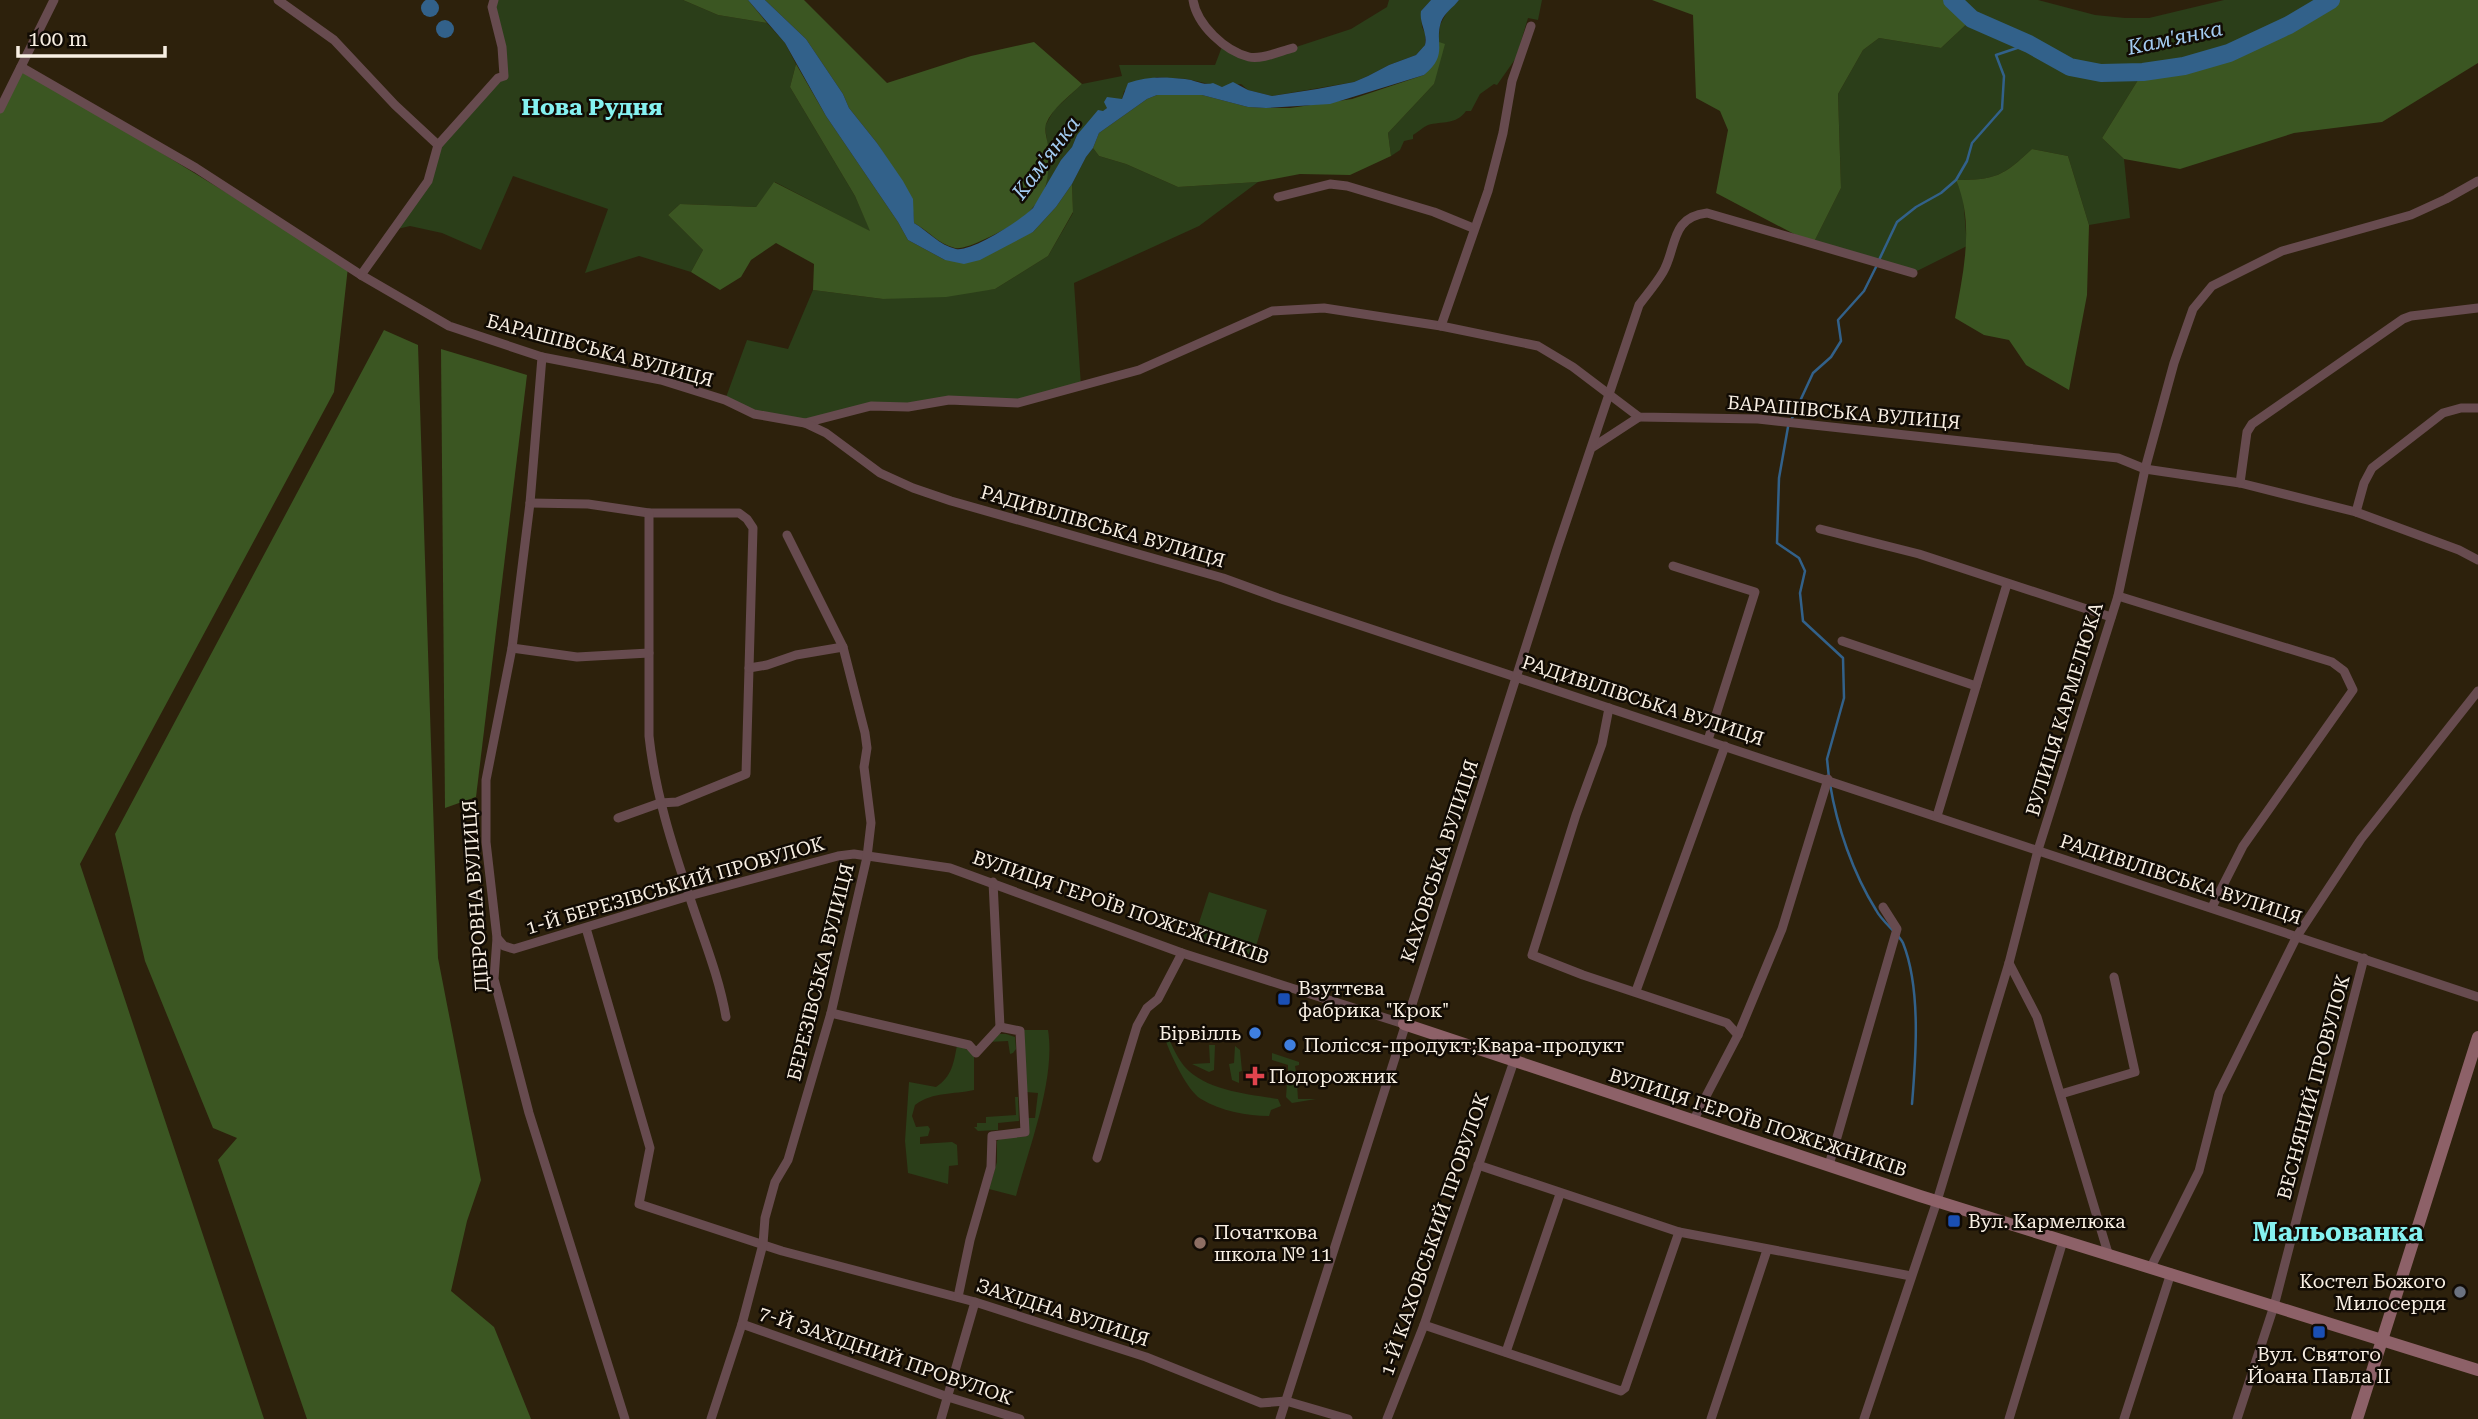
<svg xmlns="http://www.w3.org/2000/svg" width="2478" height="1419" font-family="'Roboto Serif',serif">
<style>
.green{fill:#2b3e19}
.forest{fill:#3b5622}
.water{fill:#32618a}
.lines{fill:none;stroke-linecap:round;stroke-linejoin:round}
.stream{stroke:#32618a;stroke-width:2.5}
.river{stroke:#32618a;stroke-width:18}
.street{stroke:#674b4f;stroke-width:9}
.secondary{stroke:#8d6168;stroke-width:12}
.transit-dot{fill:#1a4fb4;stroke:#110b04;stroke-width:2.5}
.shop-dot{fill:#3f7fe0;stroke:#110b04;stroke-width:2.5}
.health-dot{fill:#e0444e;stroke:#110b04;stroke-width:2.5}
.education-dot{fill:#8d6e63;stroke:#110b04;stroke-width:2.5}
.worship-dot{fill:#6b7280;stroke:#110b04;stroke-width:2.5}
.labels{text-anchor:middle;stroke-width:5;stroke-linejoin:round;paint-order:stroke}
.street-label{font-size:19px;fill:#f8efe3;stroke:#110b04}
.poi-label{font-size:19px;fill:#f8efe3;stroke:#110b04;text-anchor:start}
.water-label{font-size:21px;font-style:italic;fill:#a4ccf2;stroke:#110b04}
.quarter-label{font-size:23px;font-weight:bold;fill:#85f1f0;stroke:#110b04}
.district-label{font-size:26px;font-weight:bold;fill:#85f1f0;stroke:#110b04}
</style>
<rect width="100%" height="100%" fill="#2d210c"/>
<g class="green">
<polygon points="494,0 683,0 718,15 767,23 785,43 796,64 790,87 855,196 871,232 775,182 756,207 680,204 668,215 703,250 691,272 639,256 585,273 608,209 513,176 481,250 442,233 410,226 393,230 428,181 438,145 498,78 503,63"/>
<polygon points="1389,0 1431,0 1421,11 1422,27 1425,33 1425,45 1416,55 1389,65 1368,76 1354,82 1272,96 1248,90 1241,84 1222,87 1187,79 1157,77 1124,91 1122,99 1113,99 1107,108 1077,135 1072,147 1061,160 1046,187 1048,149 1045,126 1054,110 1082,84 1122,76 1119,65 1215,65 1223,44 1251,58 1293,48 1351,29 1387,7"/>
<path d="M1459,0h83l-4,20 -10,-2 -12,40 -19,27 -3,-1 -14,10 -9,17h-5c-10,14 -24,10 -38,14 -5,2 -10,7 -15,10v4l-9,2 -4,9 -9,6 -3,-23 46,-49 6,-59 7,-13z"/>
<path d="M1952,0h86l57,15 30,3h24l75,-18h107l-42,25 -60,28 -45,13 -41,6 -41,66 22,21 6,59 -41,7 -21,-69 -36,-7c-29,27 -36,31 -76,31l7,16 4,50 -54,27 -100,-29 28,-56 -3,-94 25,-44 16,-12 62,10 31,-29z"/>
<polygon points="1093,148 1099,156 1126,164 1178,187 1258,182 1199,226 1074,283 1081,386 1018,403 949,400 871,406 805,423 754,414 725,400 747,340 788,349 813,290 883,299 995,289 1048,256 1073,213 1072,184 1086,157"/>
<polygon points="1209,892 1267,910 1253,956 1194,938"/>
<path d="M1162,1029l4,3c5,11 10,24 18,34 22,25 64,28 94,33l3,7 -10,4 -2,6c-22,0 -48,-5 -68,-17 -15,-9 -35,-53 -39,-70z"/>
<path d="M1024,1030h24c8,48 -19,118 -32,166l-27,-7 8,-27v-21l4,-3 27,-2v-18h7l3,-25 -12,-1z"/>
<polygon points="999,1034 1006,1034 1015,1037 1016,1049 1013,1053 1010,1054 1008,1041 987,1042"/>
<path d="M957,1045l11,5 6,7v33c-21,5 -40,1 -59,15l-3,11 4,11 12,-1 2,3 -2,7 -8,1v7l32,-2 5,3 1,20 -9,1 -1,18 -40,-11 -3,-32 4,-59 27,5c16,-10 18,-25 21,-42z"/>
<polygon points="1209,1045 1215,1045 1214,1070 1209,1072 1192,1064 1210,1063"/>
<polygon points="1235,1046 1240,1050 1242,1071 1239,1072 1239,1083 1232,1080 1229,1064 1234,1063"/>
<polygon points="1272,1053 1299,1062 1299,1065 1295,1066 1297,1078 1288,1077 1288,1065 1272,1060"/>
<polygon points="1287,1083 1297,1084 1298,1099 1316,1099 1292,1103 1286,1097"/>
<polygon points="1015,1097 1018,1097 1019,1121 998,1123 998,1130 978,1131 974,1127 977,1127 977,1123 986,1123 986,1117 1016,1115"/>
</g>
<g class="forest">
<polygon points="683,0 748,0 767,23 718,15"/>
<path d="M765,0h39l83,83 84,-27 63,-14 48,42c-12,12 -30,24 -36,40 -2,6 1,15 2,21 1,12 1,32 -3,43 -4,10 -14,23 -22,30 -12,8 -56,33 -68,30 -17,-4 -26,-17 -41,-25l-2,-24 -35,-56 -28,-35 -6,-14 -37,-55z"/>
<polygon points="1652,0 1952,0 1972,19 1941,48 1879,38 1863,50 1838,94 1841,188 1813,244 1716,193 1728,130 1720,111 1696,98 1693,15"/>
<polygon points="2331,0 2478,0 2478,63 2382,122 2294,133 2180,169 2124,159 2102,138 2143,72 2184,66 2229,53 2289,25"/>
<polygon points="1439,42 1445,44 1434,84 1388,133 1391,156 1350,175 1300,174 1258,182 1178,187 1126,164 1099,156 1093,148 1099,133 1147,99 1157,95 1202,95 1248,107 1266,108 1290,108 1352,99 1424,75 1433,63"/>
<polygon points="796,64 826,116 898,222 908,240 945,260 1033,232 1056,207 1072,184 1073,212 1048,256 995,289 946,297 883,299 813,290 814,264 776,243 751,260 741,277 720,290 691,272 703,250 668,215 680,204 756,207 774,182 870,231 855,196 790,87"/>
<polygon points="21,67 348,267 334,392 80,864 264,1419 0,1419 0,107"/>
<path d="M2032,149l36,7 21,69 -2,70 -18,95 -43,-25 -17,-25 -25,-5 -29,-17c8,-45 20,-94 1,-138 40,0 47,-4 76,-31z"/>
<polygon points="384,330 418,345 438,958 481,1180 467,1221 451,1291 494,1327 531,1419 307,1419 218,1160 237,1138 213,1128 145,961 115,834"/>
<polygon points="441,349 527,375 476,797 445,808"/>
</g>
<g class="water">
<circle cx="430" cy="8" r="9"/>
<path d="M748,0h17l41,39 37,55 6,14 28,35 26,38 10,18 1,24c14,8 25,22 42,26 16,3 65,-29 77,-41l28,-48 11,-13 5,-12 21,-25 5,1 4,-3 -3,-6 3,-5 15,2 6,-16c19,-7 37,-6 57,-4 11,1 18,7 28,4l9,4 11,-5 15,8 24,6 45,-7 37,-7 14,-6 21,-11 27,-10 9,-10c3,-12 -6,-21 -4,-34l10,-11h28c-6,8 -14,12 -18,22 -7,22 8,32 -17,53l-94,29 -64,4 -18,-1 -46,-12h-45l-10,4 -48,34 -6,15 -7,9 -14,27 -16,23 -23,25 -53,28 -16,4 -19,-4 -37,-20 -10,-18 -72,-106 -41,-73z"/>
<circle cx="445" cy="29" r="9"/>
</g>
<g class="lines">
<g class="stream">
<polyline points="1879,260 1897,222 1916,207 1941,193 1956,180 1967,161 1972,143 2002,109 2004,76 1996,55 2029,44"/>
<polyline points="1829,778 1827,759 1844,698 1843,658 1803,621 1800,593 1805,571 1799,558 1777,543 1779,478 1788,427 1813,373 1831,357 1841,341 1838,320 1864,291 1876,267"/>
<path d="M1830,784c7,43 23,89 46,126 6,12 23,24 27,33 18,45 13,113 9,161"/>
</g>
<polyline class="river" points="1952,0 1972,19 2029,44 2070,67 2101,73 2143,72 2184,66 2229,53 2289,25 2331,0"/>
<g class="street">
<polyline points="278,0 334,40 395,105 438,145"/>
<path d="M1193,0c4,25 32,51 56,57 12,3 32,-6 44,-9"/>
<polyline points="21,67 196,168 361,275 449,326 542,357 661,380 725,400 754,414 805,423 871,406 908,407 949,400 1018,403 1139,370 1272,311 1324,308 1441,326 1538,346 1573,367 1639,417 1758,419 2118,458 2145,469 2240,483 2356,512 2459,550 2478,560"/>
<polyline points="0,109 54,0"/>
<polyline points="1278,197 1330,184 1347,186 1434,212 1473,228"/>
<polyline points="361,275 428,181 438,145 498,78 504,76 502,47 492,7 494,0"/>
<polyline points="1441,326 1488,191 1503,133 1512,81 1531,26"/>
<polyline points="542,357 530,503 512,648 486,780 486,842 497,938 494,979 529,1113 625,1419"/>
<polyline points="805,423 826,433 880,473 913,488 951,501 1223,578 1278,598 2478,997"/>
<polyline points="1593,447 1639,417"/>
<polyline points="2240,483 2247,432 2252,424 2403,319 2411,316 2478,308"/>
<polyline points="530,503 588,504 649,513 739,513 747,519 753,528 746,774 677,802 660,803 618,818"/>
<polyline points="2356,512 2364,483 2372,468 2443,413 2461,408 2478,408"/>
<path d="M649,513v223c6,56 23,109 41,162 13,40 29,78 36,119"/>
<polyline points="1820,529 1919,554 2111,617"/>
<polyline points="1673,566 1755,592 1708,740"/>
<polyline points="2118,596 2332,662 2344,671 2353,690 2243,846 2212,907"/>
<polyline points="1842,641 1976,686"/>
<polyline points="512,648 577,657 649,653"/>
<polyline points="749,668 767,665 796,655 843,647"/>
<polyline points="1609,708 1602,744 1576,815 1532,955 1583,975 1727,1023 1738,1035"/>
<polyline points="1937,816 2007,584"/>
<polyline points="993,882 1000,1027"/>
<polyline points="586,928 650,1148 639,1204 782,1251 975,1302 1146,1357 1261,1403 1286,1401 1348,1419"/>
<polyline points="497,938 504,946 514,949 689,896 838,856 854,854 950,868 1182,953 1404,1024"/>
<polyline points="2009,963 2037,1017 2108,1253"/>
<polyline points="1636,991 1725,746"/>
<polyline points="831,1013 969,1045 976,1053 1000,1027 1020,1031 1025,1132 992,1136 991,1167 970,1240 958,1297"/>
<polyline points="2061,1094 2135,1072 2114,977"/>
<polyline points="1693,1121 1738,1035 1782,929 1828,779"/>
<polyline points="1097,1158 1137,1026 1147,1008 1158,999 1182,953"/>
<polyline points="1478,1165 1679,1232 1911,1276"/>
<polyline points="1829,1165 1897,929 1883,907"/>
<polyline points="2151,1267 2199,1171 2219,1093 2297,936 2361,839 2478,691"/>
<polyline points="742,1324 948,1397 1020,1419"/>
<polyline points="1424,1325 1621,1391 1625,1388 1679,1232"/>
<polyline points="1506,1352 1560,1194"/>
<polyline points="711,1419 742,1324 763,1244 765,1218 775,1182 788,1160 831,1013 867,857 871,823 864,767 867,748 865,733 843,647 787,535"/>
<polyline points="941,1419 975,1302"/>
<path d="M1280,1419l277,-870 82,-244c8,-11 17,-21 24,-33 14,-24 7,-55 44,-59l206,60"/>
<polyline points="1387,1419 1424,1325 1514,1061"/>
<polyline points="1711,1419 1767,1250"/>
<polyline points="1864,1419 1937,1201 2009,963 2038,850 2118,596 2145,469 2174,363 2193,309 2212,286 2282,251 2411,215 2446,199 2478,181"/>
<polyline points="2009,1419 2063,1241"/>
<polyline points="2124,1419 2171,1273"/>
<polyline points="2237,1419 2274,1306 2364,958"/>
</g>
<g class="secondary">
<polyline points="1404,1024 1920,1196 2478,1370"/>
<polyline points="2357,1419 2478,1037"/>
</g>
</g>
<g class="transit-dot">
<rect x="1277" y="992" width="14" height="14" rx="3.5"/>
<rect x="1947" y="1214" width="14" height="14" rx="3.5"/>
<rect x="2312" y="1325" width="14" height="14" rx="3.5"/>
</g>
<g class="shop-dot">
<circle cx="1255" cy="1033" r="7"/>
<circle cx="1290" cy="1045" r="7"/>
</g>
<path class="health-dot" d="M1251.5 1065.5h7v7h7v7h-7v7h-7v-7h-7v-7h7z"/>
<circle class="education-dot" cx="1200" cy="1243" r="7"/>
<circle class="worship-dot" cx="2460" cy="1292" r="7"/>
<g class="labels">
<g class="street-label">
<text transform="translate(600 350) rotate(15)" y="7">БАРАШІВСЬКА ВУЛИЦЯ</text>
<text transform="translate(1844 412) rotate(5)" y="7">БАРАШІВСЬКА ВУЛИЦЯ</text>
<text transform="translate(1103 526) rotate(16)" y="7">РАДИВІЛІВСЬКА ВУЛИЦЯ</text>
<text transform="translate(1643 700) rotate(18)" y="7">РАДИВІЛІВСЬКА ВУЛИЦЯ</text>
<text transform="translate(2064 709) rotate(-73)" y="7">ВУЛИЦЯ КАРМЕЛЮКА</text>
<text transform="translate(1439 861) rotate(-72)" y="7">КАХОВСЬКА ВУЛИЦЯ</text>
<text transform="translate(2181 879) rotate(18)" y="7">РАДИВІЛІВСЬКА ВУЛИЦЯ</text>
<text transform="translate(675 885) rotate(-16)" y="7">1-Й БЕРЕЗІВСЬКИЙ ПРОВУЛОК</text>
<text transform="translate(475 896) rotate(-94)" y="7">ДІБРОВНА ВУЛИЦЯ</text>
<text transform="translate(1121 907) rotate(19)" y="7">ВУЛИЦЯ ГЕРОЇВ ПОЖЕЖНИКІВ</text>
<text transform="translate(820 972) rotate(-76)" y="7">БЕРЕЗІВСЬКА ВУЛИЦЯ</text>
<text transform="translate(2313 1087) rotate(-75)" y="7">ВЕСНЯНИЙ ПРОВУЛОК</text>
<text transform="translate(1758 1122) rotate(18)" y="7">ВУЛИЦЯ ГЕРОЇВ ПОЖЕЖНИКІВ</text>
<text transform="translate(1434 1234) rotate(-71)" y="7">1-Й КАХОВСЬКИЙ ПРОВУЛОК</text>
<text transform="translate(1063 1312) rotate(18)" y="7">ЗАХІДНА ВУЛИЦЯ</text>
<text transform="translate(886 1355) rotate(19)" y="7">7-Й ЗАХІДНИЙ ПРОВУЛОК</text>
</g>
<g class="poi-label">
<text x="1298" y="995">Взуттєва<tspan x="1298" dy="22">фабрика "Крок"</tspan></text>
<text x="1241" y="1040" text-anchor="end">Бірвілль</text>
<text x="1304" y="1052">Полісся-продукт;Квара-продукт</text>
<text x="1269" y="1083">Подорожник</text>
<text x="1968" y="1228">Вул. Кармелюка</text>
<text x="1214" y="1239">Початкова<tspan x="1214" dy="22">школа № 11</tspan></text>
<text x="2446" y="1288" text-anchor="end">Костел Божого<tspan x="2446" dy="22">Милосердя</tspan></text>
<text x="2319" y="1361" text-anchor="middle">Вул. Святого<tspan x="2319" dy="22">Йоана Павла ІІ</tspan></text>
</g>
<g class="water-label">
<text transform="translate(2175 38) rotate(-12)" y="7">Кам'янка</text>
<text transform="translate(1046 158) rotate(-53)" y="7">Кам'янка</text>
</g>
<g class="quarter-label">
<text x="592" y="115">Нова Рудня</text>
</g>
<g class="district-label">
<text x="2338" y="1241">Мальованка</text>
</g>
</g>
<path d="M18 46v10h147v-10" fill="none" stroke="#f8efe3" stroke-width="3.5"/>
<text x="28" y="46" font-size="21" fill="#f8efe3" stroke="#110b04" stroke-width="5" paint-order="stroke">100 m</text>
</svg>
